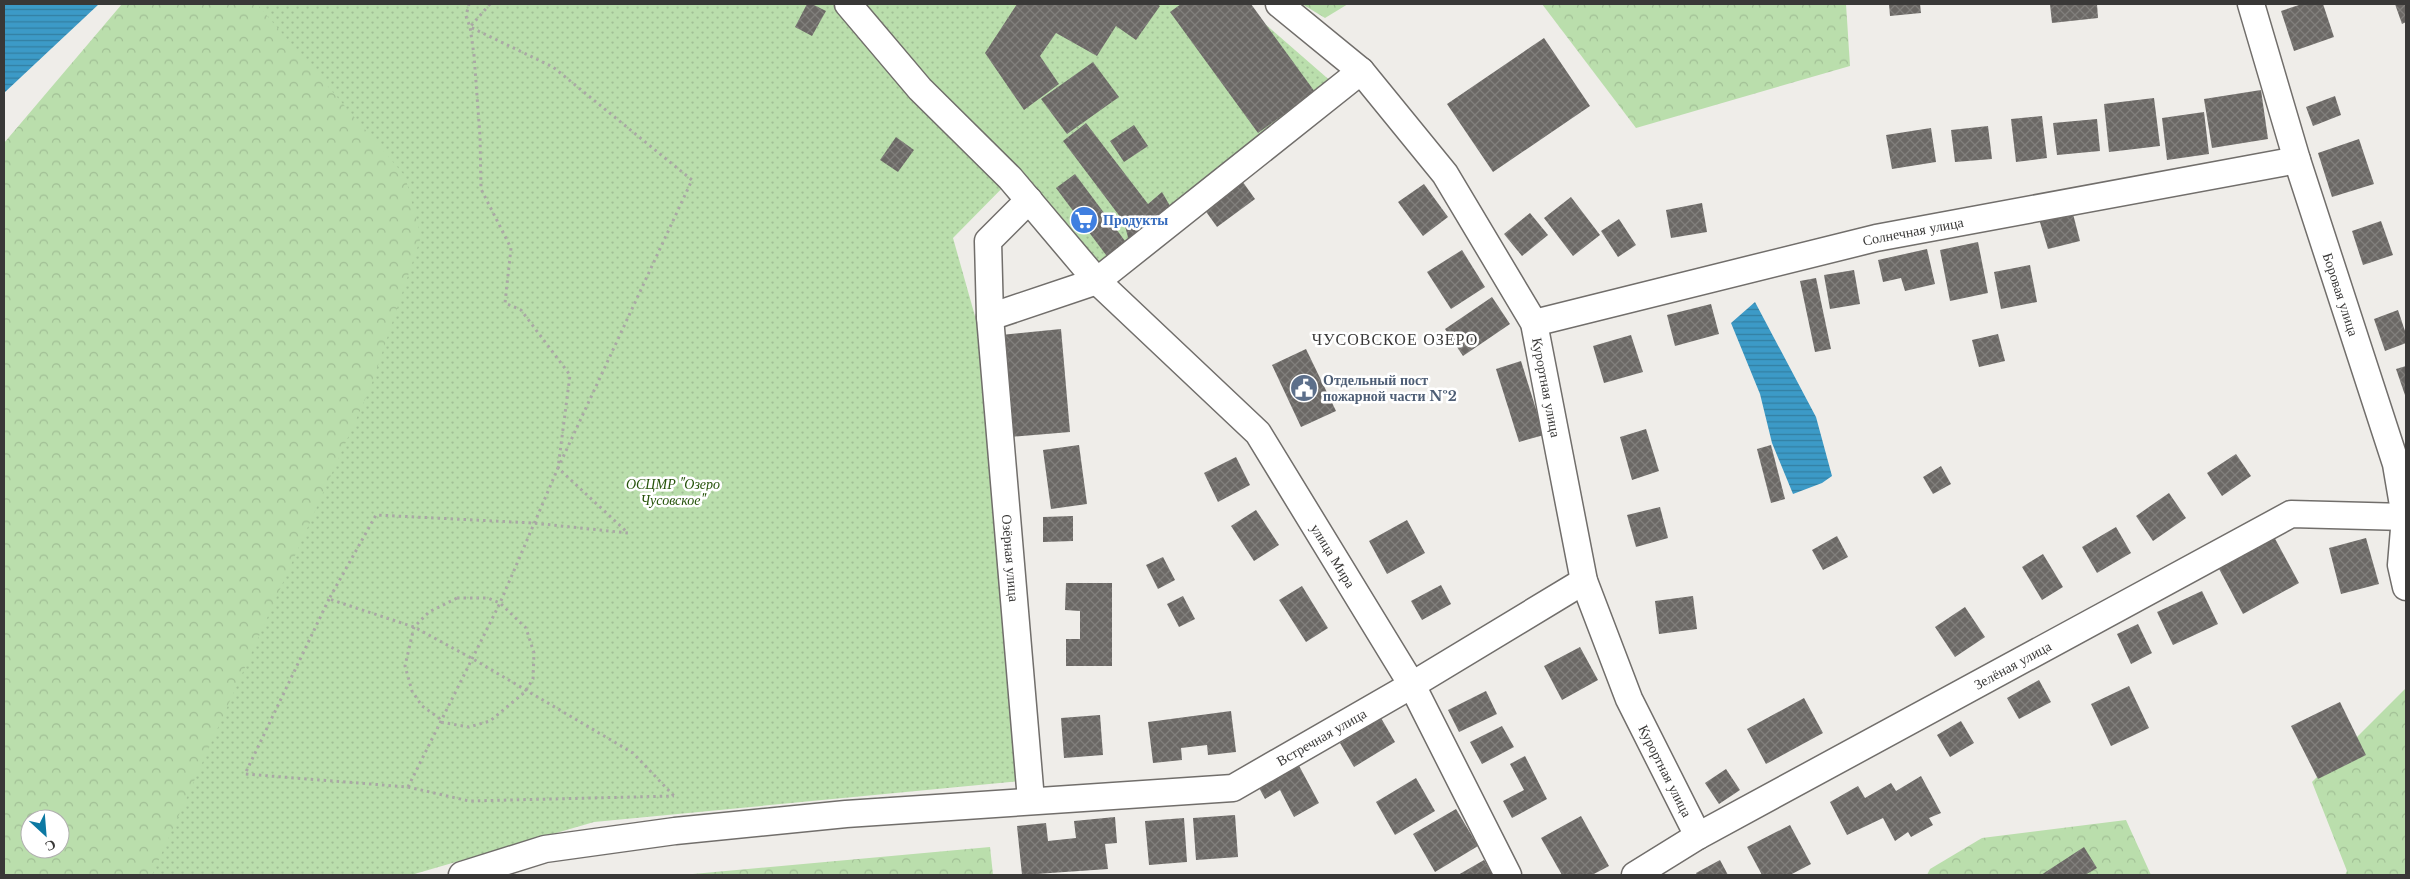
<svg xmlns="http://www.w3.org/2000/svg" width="2410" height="879" font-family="'Libre Baskerville',serif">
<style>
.forest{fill:url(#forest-crowns);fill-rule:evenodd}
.park{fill:url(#park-dots)}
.water{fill:url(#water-rules)}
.building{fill:url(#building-cross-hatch)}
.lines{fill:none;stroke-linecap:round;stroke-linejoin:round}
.minor-casing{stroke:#716e6b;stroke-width:29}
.path{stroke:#aaa8a5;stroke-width:3;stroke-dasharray:2.5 4;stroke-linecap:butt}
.minor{stroke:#fff;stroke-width:26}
.labels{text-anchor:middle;stroke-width:5;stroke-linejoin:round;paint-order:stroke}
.shop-label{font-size:14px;font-weight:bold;fill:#366cbe;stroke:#fff;text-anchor:start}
.street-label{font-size:14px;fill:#393837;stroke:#fff}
.service-label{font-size:14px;font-weight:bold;fill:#4e5e75;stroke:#fff;text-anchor:start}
.park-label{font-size:14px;font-style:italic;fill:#26530a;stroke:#fff}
.quarter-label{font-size:16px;letter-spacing:1px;fill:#393837;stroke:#fff}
</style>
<defs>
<pattern id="forest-crowns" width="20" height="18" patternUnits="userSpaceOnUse" patternTransform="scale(1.25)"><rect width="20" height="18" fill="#badeac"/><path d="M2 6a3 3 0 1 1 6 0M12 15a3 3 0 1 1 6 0" fill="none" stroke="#a1bf95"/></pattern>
<pattern id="park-dots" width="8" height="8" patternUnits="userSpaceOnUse" patternTransform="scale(1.25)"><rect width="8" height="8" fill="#badeac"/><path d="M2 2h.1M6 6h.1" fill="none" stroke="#a1bf95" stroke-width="1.8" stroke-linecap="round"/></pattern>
<pattern id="water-rules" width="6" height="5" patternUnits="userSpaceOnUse" patternTransform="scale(1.25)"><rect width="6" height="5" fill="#3c9ac7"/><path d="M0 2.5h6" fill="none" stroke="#337fa2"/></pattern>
<pattern id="building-cross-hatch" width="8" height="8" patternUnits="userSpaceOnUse" patternTransform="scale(1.25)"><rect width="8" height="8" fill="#6b6865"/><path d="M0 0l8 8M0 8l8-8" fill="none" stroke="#817f7c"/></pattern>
</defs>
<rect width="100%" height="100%" fill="#efede9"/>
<g class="forest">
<path d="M122,4h146l156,71 26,199 -278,601h-168v-732zM30,819h30v30h-30z"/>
<polygon points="1302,4 1348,4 1325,18"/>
<polygon points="1542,4 1846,4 1850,66 1636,128"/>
<polygon points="2406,688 2406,875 2345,875 2347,871 2312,782"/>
<polygon points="2126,820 2151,875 1927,875 1930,869 1982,838"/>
<polygon points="990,847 993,875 682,875"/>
</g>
<polygon class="park" points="257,4 1242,4 1334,84 1099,267 1021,169 953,238 980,334 1021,781 594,822 411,875 152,875 371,386 421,237 405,176"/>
<g class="water">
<polygon points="4,4 99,4 4,93"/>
<polygon points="1755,302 1816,417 1832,476 1822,483 1793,494 1772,443 1760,394 1731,323"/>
</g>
<g class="building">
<polygon points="807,4 812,4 826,11 812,36 795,27"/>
<polygon points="1017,4 1157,4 1160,6 1136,40 1116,26 1097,56 1056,33 1040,56 1059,84 1024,110 985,53"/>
<polygon points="1181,4 1251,4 1315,92 1258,133 1170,12"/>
<polygon points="1889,4 1920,4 1921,13 1890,16"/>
<polygon points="2050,4 2097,4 2098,18 2052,23"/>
<polygon points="2302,4 2323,4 2334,37 2294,51 2281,11"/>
<polygon points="2395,4 2406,4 2406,22 2402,24"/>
<polygon points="1544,38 1590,106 1493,172 1447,104"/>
<polygon points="1093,62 1119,97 1067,134 1041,99"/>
<polygon points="2261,90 2268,139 2212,148 2204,99"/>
<polygon points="2335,96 2341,115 2313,126 2306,107"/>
<polygon points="2154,98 2160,146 2109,152 2104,104"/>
<polygon points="2204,112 2209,154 2167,160 2162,118"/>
<polygon points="2042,116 2047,158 2016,162 2011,119"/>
<polygon points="2097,119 2100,151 2057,155 2053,123"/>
<polygon points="1086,123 1148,204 1162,192 1173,211 1130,245 1124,222 1063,141"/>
<polygon points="1134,125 1148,146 1124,162 1110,141"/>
<polygon points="1988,126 1992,159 1955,162 1951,130"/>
<polygon points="1931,128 1936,162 1892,169 1886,135"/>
<polygon points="896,137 914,150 898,172 880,160"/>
<polygon points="2359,139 2374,184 2332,197 2318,153"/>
<polygon points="1075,174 1128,245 1109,259 1056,188"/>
<polygon points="1240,178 1255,199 1217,227 1202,206"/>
<polygon points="1424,184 1448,217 1423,236 1398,202"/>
<polygon points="1571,197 1600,235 1573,256 1544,218"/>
<polygon points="1702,203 1707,232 1671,238 1666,210"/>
<polygon points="2072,210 2080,241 2048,249 2039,219"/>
<polygon points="1530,213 1548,235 1522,256 1504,234"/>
<polygon points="1619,219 1636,245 1618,257 1601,231"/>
<polygon points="2381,221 2393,255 2363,265 2352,231"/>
<polygon points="1978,242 1988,293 1950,301 1940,250"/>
<polygon points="1927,249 1935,284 1905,291 1901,278 1883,282 1878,260"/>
<polygon points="1462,250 1485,287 1451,309 1427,272"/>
<polygon points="2030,265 2037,302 2001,309 1994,272"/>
<polygon points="1854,270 1860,304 1830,309 1824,275"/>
<polygon points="1816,278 1831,349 1815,352 1800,281"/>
<polygon points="1492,297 1510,324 1463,356 1445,329"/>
<polygon points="1711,304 1719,334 1675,346 1667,315"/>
<polygon points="2398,310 2406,334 2406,343 2385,351 2374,319"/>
<polygon points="1061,329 1070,432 1009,437 1001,335"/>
<polygon points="1998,334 2005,361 1979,367 1972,340"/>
<polygon points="1631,335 1643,372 1604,383 1593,346"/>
<polygon points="1306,349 1336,411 1301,427 1272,365"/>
<polygon points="1521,361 1544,435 1519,442 1496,369"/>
<polygon points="2406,366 2406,398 2396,369"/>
<polygon points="1646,429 1659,471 1632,480 1620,437"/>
<polygon points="1079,445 1087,504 1051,509 1043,450"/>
<polygon points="1771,445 1785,499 1771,503 1757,449"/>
<polygon points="2236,454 2251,476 2222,496 2207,473"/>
<polygon points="1236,457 1250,485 1218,502 1204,473"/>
<polygon points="1941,466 1951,484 1933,494 1923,477"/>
<polygon points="2169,493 2186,518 2153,541 2136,516"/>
<polygon points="1660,507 1668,538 1636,547 1627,515"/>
<polygon points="1256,510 1279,545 1254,561 1231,526"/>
<polygon points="1073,516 1073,541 1043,542 1043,517"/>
<polygon points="1407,520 1425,553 1387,574 1369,541"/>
<polygon points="2116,527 2131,553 2097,573 2082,547"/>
<polygon points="2273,535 2299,583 2243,614 2217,565"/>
<polygon points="1837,536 1848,557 1823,570 1812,550"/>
<polygon points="2366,538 2379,584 2341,594 2329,548"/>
<polygon points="2043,554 2063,587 2042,600 2022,567"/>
<polygon points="1163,557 1175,580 1158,589 1146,565"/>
<polygon points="1066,583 1112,583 1112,666 1066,666 1066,639 1080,639 1080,611 1065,610"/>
<polygon points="1441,585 1451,604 1422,620 1411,601"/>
<polygon points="1302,586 1328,628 1306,642 1279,600"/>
<polygon points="2202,591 2218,624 2173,645 2157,612"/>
<polygon points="1183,596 1195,619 1179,627 1167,604"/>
<polygon points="1693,596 1697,629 1659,634 1655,601"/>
<polygon points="1965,607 1985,637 1955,657 1935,627"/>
<polygon points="2138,624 2152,653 2131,664 2117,634"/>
<polygon points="1580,647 1598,680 1562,700 1544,666"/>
<polygon points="2039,680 2051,702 2019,719 2007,698"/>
<polygon points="2129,686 2149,728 2111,746 2091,704"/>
<polygon points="1486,691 1497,714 1459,732 1448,710"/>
<polygon points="1804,698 1823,733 1766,764 1747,729"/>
<polygon points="2340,702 2366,755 2318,779 2291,726"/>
<polygon points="1231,711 1236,752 1208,755 1207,745 1181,748 1182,760 1153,763 1148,722"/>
<polygon points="1100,715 1103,755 1064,758 1061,718"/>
<polygon points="1381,718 1395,742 1354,767 1340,743"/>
<polygon points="1961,721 1974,743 1950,757 1937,735"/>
<polygon points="1502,726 1514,747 1482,764 1470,742"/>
<polygon points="1525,756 1547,799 1512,818 1503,801 1524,790 1510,764"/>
<polygon points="1297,762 1319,803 1294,817 1280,790 1265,799 1257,784"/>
<polygon points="1726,769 1740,790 1719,804 1705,783"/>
<polygon points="1921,776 1941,813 1929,818 1933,825 1911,837 1908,832 1895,841 1883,818 1847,835 1830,802 1858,786 1865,798 1891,783 1896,791"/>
<polygon points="1416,778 1435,811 1395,835 1376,802"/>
<polygon points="1456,809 1478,846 1435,872 1413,834"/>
<polygon points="1235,815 1238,857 1196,860 1193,818"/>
<polygon points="1581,816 1609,866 1592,875 1562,875 1541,838"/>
<polygon points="1115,817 1117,843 1105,844 1108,869 1022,875 1017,826 1046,823 1048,841 1076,838 1074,821"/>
<polygon points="1184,818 1187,862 1149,865 1145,821"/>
<polygon points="1790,825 1811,864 1790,875 1762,875 1747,847"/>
<polygon points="2084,847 2097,868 2085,875 2041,875"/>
<polygon points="1484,860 1493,875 1458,875"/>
<polygon points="1720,860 1728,875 1697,875 1696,873"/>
</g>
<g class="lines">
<g class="minor-casing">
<g id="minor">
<path id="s1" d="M848,4l72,85 90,89 87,103 161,152 154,252 96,190"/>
<path id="s2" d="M1279,4l82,67 84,103 89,149 50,258 45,118 69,137"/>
<path id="s3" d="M2251,4l46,156 99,304 9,53 -4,48 5,22"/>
<path id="s4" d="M1029,200l-41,41 2,76 41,483"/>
<polyline points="990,317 1097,281 1361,71"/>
<path id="s5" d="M1534,323l342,-85 421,-78"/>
<path id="s6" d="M462,875l83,-26 130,-18 171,-17 387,-26 179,-103 172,-104"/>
<path id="s7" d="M1635,875l63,-39 593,-322 115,3"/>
</g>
</g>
<g class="path">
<polyline points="490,4 470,27 553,67 692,180 558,468 628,533 533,523 376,515 329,599 414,627 473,659 633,753 674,796"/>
<polygon points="457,598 488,598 500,603 526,628 534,653 533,679 525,692 490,721 469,727 440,722 439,718 422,706 412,691 405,666 414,627 429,612"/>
<polyline points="329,599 245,774 408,787 469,801 674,796"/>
<polyline points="408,787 500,603 558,468 570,375 521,310 505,303 511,248 481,189 480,136 474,55 470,27 466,16 469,4"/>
</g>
<use href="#minor" class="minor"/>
</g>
<defs>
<g id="supermarket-disc" transform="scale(1.4375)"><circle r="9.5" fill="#3f7fe0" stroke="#fff"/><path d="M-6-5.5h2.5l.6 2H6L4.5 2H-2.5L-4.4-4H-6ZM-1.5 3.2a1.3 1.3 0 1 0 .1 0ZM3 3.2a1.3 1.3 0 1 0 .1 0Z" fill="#fff"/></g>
<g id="civic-disc" transform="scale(1.4375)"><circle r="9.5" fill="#5c6f8a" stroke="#fff"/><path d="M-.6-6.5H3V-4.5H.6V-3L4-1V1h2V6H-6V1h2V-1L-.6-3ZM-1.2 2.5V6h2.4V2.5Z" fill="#fff"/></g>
</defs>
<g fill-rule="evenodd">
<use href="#supermarket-disc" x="1084" y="220"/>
<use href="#civic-disc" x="1304" y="388"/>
</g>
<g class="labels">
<g class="shop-label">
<text x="1103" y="225">Продукты</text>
</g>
<g class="street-label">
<text dy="5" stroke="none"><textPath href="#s5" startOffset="390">Солнечная улица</textPath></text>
<text dy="5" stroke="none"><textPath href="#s3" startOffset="304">Боровая улица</textPath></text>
<text dy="5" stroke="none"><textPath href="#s2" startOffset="478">Курортная улица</textPath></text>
<text dy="5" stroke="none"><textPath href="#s1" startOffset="738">улица Мира</textPath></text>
<text dy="5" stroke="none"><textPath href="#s4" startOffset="376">Озёрная улица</textPath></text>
<text dy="5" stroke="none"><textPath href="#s7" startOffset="432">Зелёная улица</textPath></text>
<text dy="5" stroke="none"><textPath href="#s6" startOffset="880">Встречная улица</textPath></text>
<text dy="5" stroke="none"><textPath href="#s2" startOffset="882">Курортная улица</textPath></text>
</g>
<g class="service-label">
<text x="1323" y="385">Отдельный пост<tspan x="1323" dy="16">пожарной части №2</tspan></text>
</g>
<g class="park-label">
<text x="673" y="489">ОСЦМР "Озеро<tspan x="673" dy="16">Чусовское"</tspan></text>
</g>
<g class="quarter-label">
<text x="1395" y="345">ЧУСОВСКОЕ ОЗЕРО</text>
</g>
</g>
<rect width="2410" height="879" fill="none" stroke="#393837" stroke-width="10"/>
<g transform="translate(45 834) rotate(154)"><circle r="24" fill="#ffffff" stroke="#b0afaf"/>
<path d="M0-4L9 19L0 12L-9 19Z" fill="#0c79a3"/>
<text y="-8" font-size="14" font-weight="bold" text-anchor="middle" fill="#393837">С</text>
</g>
</svg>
